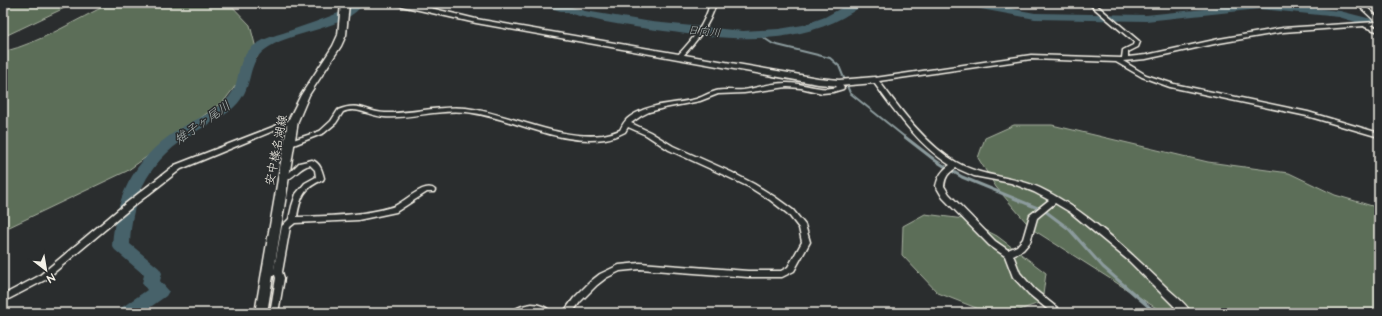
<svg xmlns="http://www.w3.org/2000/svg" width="1382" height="316" font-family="'Architects Daughter','Klee One',sans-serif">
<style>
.green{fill:#5b6e58;stroke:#a8b0a0}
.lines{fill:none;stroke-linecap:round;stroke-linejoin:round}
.stream-far1{stroke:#8c9b9d;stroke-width:2}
.stream{stroke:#8c9b9d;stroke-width:3}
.river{fill:#47626b;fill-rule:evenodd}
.street-casing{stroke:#f4f1e8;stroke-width:3}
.secondary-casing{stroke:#f4f1e8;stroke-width:3}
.street{fill:#2a2d2e;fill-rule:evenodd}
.secondary{fill:#2a2d2e;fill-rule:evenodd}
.labels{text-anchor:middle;stroke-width:3;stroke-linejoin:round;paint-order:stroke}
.far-water-label{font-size:11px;font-style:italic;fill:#afb8b6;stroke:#2a2d2e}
.street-label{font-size:12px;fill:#f4f1e8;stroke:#2a2d2e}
.water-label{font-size:13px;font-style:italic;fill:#afb8b6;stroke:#2a2d2e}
</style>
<rect width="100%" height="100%" fill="#2a2d2e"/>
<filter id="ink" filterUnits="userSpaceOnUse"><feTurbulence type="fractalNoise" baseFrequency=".025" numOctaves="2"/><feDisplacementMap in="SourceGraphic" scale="8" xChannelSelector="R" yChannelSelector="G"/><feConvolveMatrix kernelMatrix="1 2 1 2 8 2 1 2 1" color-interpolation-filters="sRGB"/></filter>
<g filter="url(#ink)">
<g class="green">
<polygon points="3,3 75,3 3,37"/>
<path d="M111,3h118l21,22 8,31 -34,45 -97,70 -124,59v-178c39,-10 72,-32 108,-49z"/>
<polygon points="1014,125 1052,125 1208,162 1289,173 1335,195 1379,208 1379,313 1164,313 1032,229 996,187 978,158 985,138"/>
<polygon points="925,214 964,219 997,236 1046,273 1042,302 1011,313 989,313 938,293 902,255 903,226"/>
</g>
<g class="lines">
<polyline class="stream-far1" points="758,34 773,44 830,58 839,66 850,93 906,138"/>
<polyline class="stream" points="905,137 936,161 962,177 1045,211 1069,229 1103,267 1156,313"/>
<g class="river">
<path d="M352,3h12c-19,27 -68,27 -95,44 -24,14 -14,37 -31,56 -11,13 -28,20 -43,29 -44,27 -63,59 -65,112l29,24 3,5 -2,8 9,10 -3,5 -24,17h-23l2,-5 26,-18 -5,-7 2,-8 -29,-25 -3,-4c4,-55 26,-93 74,-121 15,-8 32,-15 43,-28 15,-18 3,-38 29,-54 8,-5 17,-8 25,-10 21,-7 43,-15 63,-23z"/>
<path d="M540,3h17l28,8 67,11 91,9 36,-2 24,-4 22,-8 25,-14h14c-5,6 -14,10 -20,14 -55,30 -120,22 -180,14 -41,-5 -82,-12 -122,-26z"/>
<polygon points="959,3 983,3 1035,13 1146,15 1263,3 1340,11 1379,21 1379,29 1339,17 1259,9 1146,21 1035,19 965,6"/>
</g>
<g class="street-casing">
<g id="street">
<polygon points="297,3 330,3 327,5 300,5"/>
<path d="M710,3h6c-6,22 -20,39 -35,55h-4v-2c15,-16 28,-31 33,-53z"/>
<path d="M1088,3h6l45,38 1,1 -2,5 -10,5v5l18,-2 73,-16 64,-11 93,-6 -16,-15 -9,-4c14,0 18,7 28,15v7h-9l9,3v4l-14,-5 -1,-1 -81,6 -64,11 -73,16 -23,2 23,14 28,9 134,28 71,21v4l-72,-21 -137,-29 -28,-10 -26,-15 -85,-3 -152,22c21,28 47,64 77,81 25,15 57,14 84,26 46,22 89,63 126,99 8,8 20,16 25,26h-10l-52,-52 -59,-49 -15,-9 -18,15 -7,24 -7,8 -10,5 7,18 15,17 26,21 1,2h-10l-23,-19 -16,-17 -8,-21 -16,-11 -46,-47 -7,-12c2,-9 6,-16 14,-21 -32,-20 -56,-55 -78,-85l3,-2 156,-23 91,3 1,-8 10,-5 1,-3zM956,168l18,8 37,7 23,9 15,8 -19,15 -7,24 -6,7 -9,4 -13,-9 -46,-47 -5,-8c1,-9 4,-13 12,-18z"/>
<path d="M836,81c3,1 6,4 8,7l-1,1 -10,3 -11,1 -21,-5 -14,-1 -43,6 -26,1 -18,7 -36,7 -15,4 -8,4 -10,7 19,9 23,14 58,26 23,12 21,13 18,13 12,15 5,17 -16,29 -12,6h-34l-108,-8 -20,2 -14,7 -9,7 -17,17 -8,11h-9l11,-15 17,-17 9,-7 19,-9 21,-2 108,8h33l7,-4 14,-25 -3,-14 -11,-14 -18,-14 -21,-13 -23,-11 -57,-26 -23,-15 -18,-8 -3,5c-6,3 -13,6 -20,7 -48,7 -93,-22 -139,-27 -28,-3 -55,7 -82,5 -15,-1 -27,-11 -41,-5l-7,11 -12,10 -33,13h-4l-1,-2 1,-2 33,-11 11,-10 7,-11c21,-9 28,2 47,3 27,1 54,-8 81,-5 46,6 90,32 137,27 6,-1 12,-3 17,-5 4,-9 7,-12 16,-17 19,-10 40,-9 60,-14 6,-2 13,-6 20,-8 8,-2 18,0 27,-1 14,-2 28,-7 42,-7 18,-1 35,9 52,4l-4,-4z"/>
<polygon points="293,119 295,120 296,121 295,122 181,169 131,208 45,280 3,302 3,295 39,276 125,204 175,165"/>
<path d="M312,160c8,3 10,10 12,18l-1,2c-19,7 -23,18 -26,37 32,-1 64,-1 95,-10 11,-3 33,-27 43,-17l-1,2h-7l-31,20 -38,8 -63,3 -5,4 -8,45 2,6 -6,35h-8l6,-35 -1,-3 -4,-1 -1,-2 1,-2 3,-1 8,-43 7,-7 3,-13 4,-12 9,-11 11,-6 -1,-7 -5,-5c-11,2 -15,13 -26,16l-4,-2 9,-6 10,-10z"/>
<path d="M532,304c6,0 16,3 19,9h-11l-8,-2 -8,2h-12c3,-6 13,-8 20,-9z"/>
</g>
</g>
<g class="secondary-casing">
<g id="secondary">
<polygon points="341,3 349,3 346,35 341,46 309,95 298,121 267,313 255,313 288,121 301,95 333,46 338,35"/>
<polygon points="396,3 410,3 476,19 818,78 839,80 875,77 879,80 875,83 839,86 818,84 476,23 397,5"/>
</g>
</g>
<use href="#street" class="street"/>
<use href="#secondary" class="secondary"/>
</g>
</g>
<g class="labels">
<g class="far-water-label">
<text transform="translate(704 31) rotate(5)" y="4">日向川</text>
</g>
<g class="street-label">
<text transform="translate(276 150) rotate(-79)" y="4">安中榛名湖線</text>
</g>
<g class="water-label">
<text transform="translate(202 122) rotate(-35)" y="5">雉子ヶ尾川</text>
</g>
</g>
<rect width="1382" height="316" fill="none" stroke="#2a2d2e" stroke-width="16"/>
<rect x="8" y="8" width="1366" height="300" fill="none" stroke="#f4f1e8" stroke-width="1.5" filter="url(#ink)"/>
<g transform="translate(46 270) rotate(149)" stroke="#2a2d2e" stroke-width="3" paint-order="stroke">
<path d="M0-3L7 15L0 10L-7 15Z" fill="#f4f1e8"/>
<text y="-6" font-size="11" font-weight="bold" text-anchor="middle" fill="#f4f1e8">N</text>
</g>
</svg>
